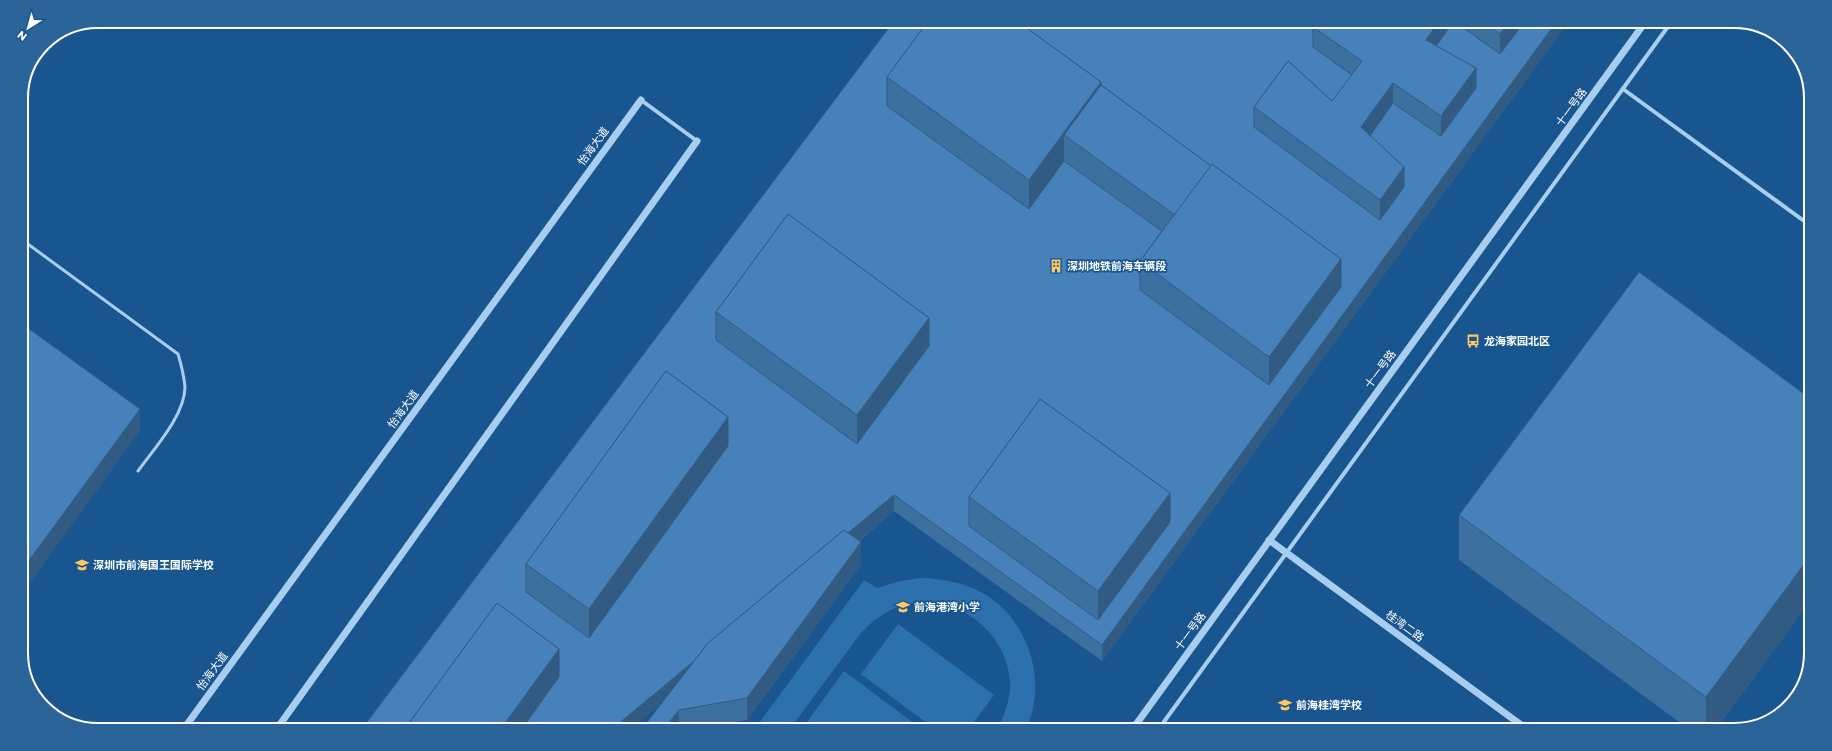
<svg xmlns="http://www.w3.org/2000/svg" width="1832" height="751" font-family="Poppins,'Noto Sans SC',sans-serif">
<style>
.green{fill:#2c70ae}
.lines{fill:none;stroke-linecap:round;stroke-linejoin:round}
.service{stroke:#a7cdef;stroke-width:3}
.minor{stroke:#a7cdef;stroke-width:4}
.tertiary{stroke:#a7cdef;stroke-width:7}
.tertiary-bridge{stroke:#a7cdef;stroke-width:7}
.wall{fill:#3c709f}
.shaded-wall{fill:#315b82}
.building{fill:#4682b9;stroke:#315b82;fill-rule:evenodd}
.labels{text-anchor:middle;stroke-width:3.5;stroke-linejoin:round;paint-order:stroke}
.street-label{font-size:11px;fill:#fff;stroke:#195690}
.poi-label{font-size:11px;font-weight:bold;fill:#fff;stroke:#195690;text-anchor:start}
.rim{fill:none;stroke:#fff;stroke-width:2}
</style>
<rect width="100%" height="100%" fill="#195690"/>
<g class="green">
<path d="M922,578c23,1 44,5 64,17 43,26 63,90 39,135h-28c8,-16 14,-32 13,-49 -3,-48 -51,-86 -98,-78 -21,4 -37,15 -51,30l-72,97h-35l110,-150 13,8 23,-7z"/>
<polygon points="898,624 994,695 968,730 936,730 861,674"/>
<polygon points="844,671 923,730 801,730"/>
</g>
<g class="lines">
<path class="service" d="M21,239l157,115c3,10 6,22 7,33 0,28 -31,62 -47,84"/>
<g class="minor">
<polyline points="1623,89 1811,226"/>
<polyline points="641,100 697,141"/>
<polyline points="1158,730 1672,21"/>
</g>
<g class="tertiary">
<polyline points="183,730 641,100"/>
<polyline points="276,730 697,141"/>
<polyline points="1132,730 1646,21"/>
</g>
<polyline class="tertiary-bridge" points="1269,540 1528,730"/>
</g>
<g class="wall">
<polygon points="894,21 1569,21 1102,661 894,511 859,541 861,565 747,720 695,730 641,730 660,705 361,730"/>
<polygon points="1811,399 1811,600 1715,730 1690,730 1459,560 1459,515"/>
</g>
<g class="shaded-wall">
<polygon points="1439,21 1454,21 1434,64 1426,40"/>
<polygon points="1510,21 1536,21 1500,70 1500,34"/>
<polygon points="1557,21 1569,21 1102,661 1102,645"/>
<polygon points="1476,68 1476,104 1441,152 1441,116"/>
<polygon points="1101,82 1101,126 1064,135 1064,176 1029,225 1029,180"/>
<polygon points="1393,83 1393,120 1368,154 1361,127"/>
<polygon points="1404,167 1404,203 1380,236 1380,200"/>
<polygon points="1341,259 1341,303 1269,401 1269,357"/>
<polygon points="929,318 929,362 857,460 857,415"/>
<polygon points="140,409 140,431 21,595 21,566"/>
<polygon points="728,417 728,462 589,654 589,609"/>
<polygon points="1170,493 1170,538 1098,636 1098,591"/>
<polygon points="894,495 894,511 630,730 611,730"/>
<polygon points="861,542 861,565 747,720 747,698"/>
<polygon points="1811,555 1811,600 1715,730 1706,730 1706,697"/>
<polygon points="559,649 559,693 533,730 500,730"/>
<polygon points="679,710 679,730 663,730"/>
</g>
<g class="building">
<path d="M894,21h34l-41,56v29l142,103 35,-48 98,70 -22,30v29l129,95 72,-98v-28l-129,-95 -1,2 -110,-81v-3l-84,-61h301l-5,6v20l39,28 -20,26 -44,-40 -34,46v20l126,93 24,-33v-20l-34,-31 23,-33 48,33 35,-48v-20l-40,-22 18,-25 46,33 25,-33h32l-455,624 -208,-150 -46,38 -4,-3 -136,113 -14,18 -83,69h-90l38,-53v-28l-62,-46 -93,127h-43zM788,214l141,104v28l-72,98 -141,-104v-28zM666,371l62,46v29l-139,192 -63,-46v-28zM1040,399l130,94v29l-72,98 -129,-94v-29z"/>
<polygon points="928,21 1017,21 1101,82 1029,180 887,77"/>
<polygon points="1318,21 1439,21 1426,40 1476,68 1441,116 1393,83 1361,127 1404,167 1380,200 1254,107 1288,61 1332,101 1362,61 1313,27"/>
<polygon points="1482,21 1510,21 1500,34"/>
<polygon points="1101,85 1211,166 1175,215 1064,135"/>
<polygon points="1212,164 1341,259 1269,357 1140,261"/>
<polygon points="788,214 929,318 857,415 716,312"/>
<polygon points="1639,272 1811,399 1811,555 1706,697 1459,515"/>
<polygon points="21,323 140,409 28,562 28,556 21,551"/>
<polygon points="666,371 728,417 589,609 526,564"/>
<polygon points="1040,399 1170,493 1098,591 969,497"/>
<polygon points="844,530 861,542 747,698 679,710 663,730 641,730 708,643"/>
<polygon points="21,551 28,556 21,566"/>
<polygon points="497,603 559,649 500,730 404,730"/>
</g>
<defs>
<g id="building-bare" transform="scale(1.08)"><path d="M-4-6H4V6H1V3H-1V6H-4ZM-2.5-4.3h1.7v1.8h-1.7ZM.8-4.3h1.7v1.8H.8ZM-2.5-1h1.7V.8h-1.7ZM.8-1h1.7V.8H.8Z" fill="#ffc765" stroke="#195690" stroke-width="2.5" paint-order="stroke"/></g>
<g id="bus-bare" transform="scale(1.08)"><path d="M-5-6H5V4H4V6H2V4H-2V6H-4V4H-5ZM-3.5-4V0h7V-4ZM-3.5 1.2v1.5H-2V1.2ZM2 1.2v1.5H3.5V1.2Z" fill="#ffc765" stroke="#195690" stroke-width="2.5" paint-order="stroke"/></g>
<g id="school-bare" transform="scale(1.08)"><path d="M0-5L7-2L0 1L-7-2ZM-4 1L0 2.5L4 1V4Q0 6-4 4Z" fill="#ffc765" stroke="#195690" stroke-width="2.5" paint-order="stroke"/></g>
</defs>
<g fill-rule="evenodd">
<use href="#building-bare" x="1056" y="266"/>
<use href="#bus-bare" x="1473" y="341"/>
<use href="#school-bare" x="82" y="565"/>
<use href="#school-bare" x="903" y="607"/>
<use href="#school-bare" x="1285" y="705"/>
</g>
<g class="labels">
<g class="street-label">
<text transform="translate(1571 107) rotate(-54)" y="4">十一号路</text>
<text transform="translate(593 146) rotate(-54)" y="4">怡海大道</text>
<text transform="translate(1380 369) rotate(-54)" y="4">十一号路</text>
<text transform="translate(403 409) rotate(-54)" y="4">怡海大道</text>
<text transform="translate(1405 626) rotate(36)" y="4">桂湾二路</text>
<text transform="translate(1190 631) rotate(-54)" y="4">十一号路</text>
<text transform="translate(212 671) rotate(-54)" y="4">怡海大道</text>
</g>
<g class="poi-label">
<text x="1067" y="270">深圳地铁前海车辆段</text>
<text x="1484" y="345">龙海家园北区</text>
<text x="93" y="569">深圳市前海国王国际学校</text>
<text x="914" y="611">前海港湾小学</text>
<text x="1296" y="709">前海桂湾学校</text>
</g>
</g>
<path d="M0 0H1832V751H0ZM98 28H1734A70 70 0 0 1 1804 98V653A70 70 0 0 1 1734 723H98A70 70 0 0 1 28 653V98A70 70 0 0 1 98 28Z" fill="#2b6499" fill-rule="evenodd"/>
<path class="rim" d="M98 28H1734A70 70 0 0 1 1804 98V653A70 70 0 0 1 1734 723H98A70 70 0 0 1 28 653V98A70 70 0 0 1 98 28Z"/>
<g transform="translate(28 28) rotate(217)" stroke="#195690" stroke-width="3" paint-order="stroke">
<path d="M0-3L7 15L0 10L-7 15Z" fill="#ffffff"/>
<text y="-6" font-size="11" font-weight="bold" text-anchor="middle" fill="#ffffff">N</text>
</g>
</svg>
